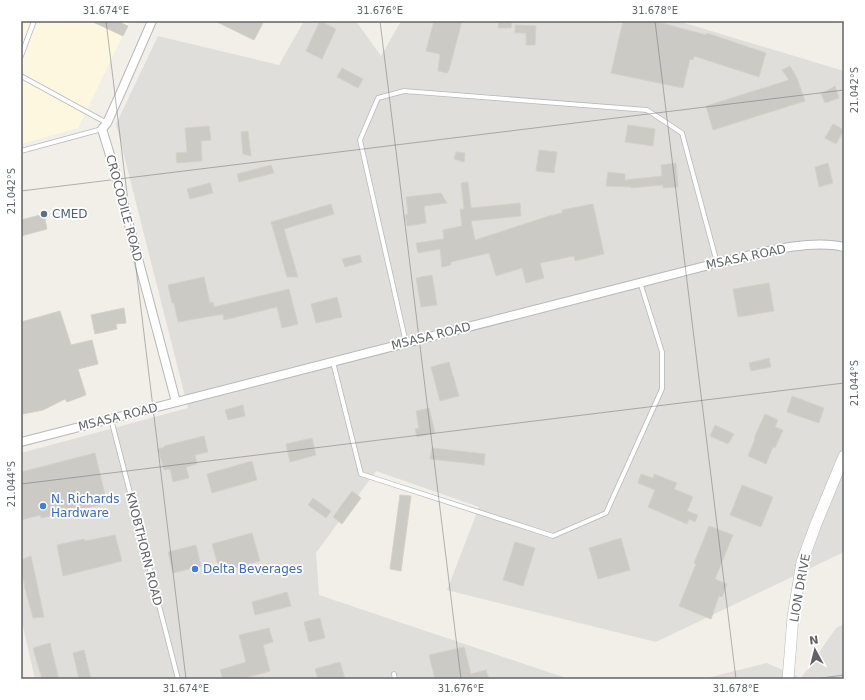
<svg xmlns="http://www.w3.org/2000/svg" width="865" height="700" font-family="'DejaVu Sans',sans-serif">
<style>
.commercial{fill:#fef7e0}
.industrial{fill:#e0deda}
.building{fill:#cccac5;stroke:#d6d1c6}
.lines{fill:none;stroke-linecap:round;stroke-linejoin:round}
.service-casing{stroke:#b5b8bc;stroke-width:5.5}
.minor-casing{stroke:#b5b8bc;stroke-width:10}
.tertiary-casing{stroke:#b5b8bc;stroke-width:12}
.service{stroke:#fff;stroke-width:4}
.minor{stroke:#fff;stroke-width:8}
.tertiary{stroke:#fff;stroke-width:11}
.ticks{fill:none;stroke:#5f6368;stroke-width:1;stroke-opacity:0.45}
.service-dot{fill:#5c6f8a;stroke:#fff;stroke-width:1.5}
.shop-dot{fill:#3f7fe0;stroke:#fff;stroke-width:1.5}
.labels{text-anchor:middle;stroke-width:3.5;stroke-linejoin:round;paint-order:stroke}
.street-label{font-size:12px;fill:#5f6368;stroke:#fff}
.service-label{font-size:12px;fill:#4e5e75;stroke:#fff;text-anchor:start}
.shop-label{font-size:12px;fill:#366cbe;stroke:#fff;text-anchor:start}
.neatline{fill:none;stroke:#5f6368;stroke-width:1.5}
.ticks-label{font-size:10px;text-anchor:middle;fill:#5f6368}
</style>
<rect width="100%" height="100%" fill="#f1efe8"/>
<polygon class="commercial" points="21,21 130,21 78,128 21,144"/>
<g class="industrial">
<polygon points="304,21 356,21 381,56 401,21 678,21 844,71 844,552 656,642 447,590 479,507 376,471 316,553 319,595 569,679 35,679 21,618 21,453 188,408 116,124 158,36 279,65"/>
<polygon points="844,624 844,679 703,679 767,663 801,678 836,628"/>
</g>
<g class="building">
<polygon points="91,21 117,21 128,26 123,36"/>
<polygon points="215,21 258,21 263,23 254,40"/>
<polygon points="320,21 336,29 322,59 306,51"/>
<polygon points="434,21 462,21 449,70 447,73 438,71 440,54 426,51"/>
<polygon points="499,21 512,21 511,28 498,28"/>
<polygon points="623,21 654,21 706,35 707,33 766,53 759,77 694,56 693,60 690,59 683,88 611,73"/>
<polygon points="515,25 536,26 535,45 526,45 526,33 515,33"/>
<polygon points="790,66 797,78 805,101 713,130 706,106 789,80 782,70"/>
<polygon points="342,68 363,79 358,88 337,77"/>
<polygon points="835,86 839,98 825,103 821,94"/>
<polygon points="833,124 844,130 836,144 825,138"/>
<polygon points="628,125 655,129 653,146 625,142"/>
<polygon points="209,126 211,140 201,141 202,161 177,163 176,153 187,152 185,128"/>
<polygon points="248,131 251,156 243,154 241,132"/>
<polygon points="539,150 557,152 554,173 536,171"/>
<polygon points="456,152 465,153 464,162 454,159"/>
<polygon points="676,163 678,187 663,188 663,185 631,188 631,187 606,186 608,172 625,174 625,180 662,176 661,165"/>
<polygon points="828,163 833,183 819,187 815,167"/>
<polygon points="271,165 274,173 239,182 237,174"/>
<polygon points="468,182 471,208 520,203 521,216 471,221 475,240 549,216 562,213 562,210 593,204 604,254 575,261 574,256 540,263 544,278 526,283 522,268 496,276 489,253 451,262 451,265 442,267 440,249 418,253 416,243 444,239 443,230 462,226 460,209 464,209 461,183"/>
<polygon points="210,183 213,193 190,199 187,189"/>
<polygon points="441,193 447,203 424,206 426,223 407,226 405,215 408,214 406,197"/>
<polygon points="331,204 334,214 284,229 298,277 287,277 271,222"/>
<polygon points="44,214 47,229 21,236 21,220"/>
<polygon points="360,255 362,262 345,267 342,259"/>
<polygon points="432,275 437,305 421,307 416,278"/>
<polygon points="204,277 210,303 213,302 214,307 289,289 298,324 282,328 277,307 224,320 223,314 178,322 174,303 172,303 168,285"/>
<polygon points="769,283 774,311 738,317 733,289"/>
<polygon points="337,297 342,317 316,323 311,304"/>
<polygon points="124,308 126,323 116,324 117,329 95,334 91,315"/>
<polygon points="60,311 71,345 92,340 98,364 78,369 86,395 67,402 65,399 43,410 23,414 21,408 21,322"/>
<polygon points="769,358 771,367 751,371 749,363"/>
<polygon points="449,362 459,396 440,401 431,367"/>
<polygon points="792,396 824,408 819,423 787,412"/>
<polygon points="243,405 245,416 228,420 225,410"/>
<polygon points="429,408 435,433 417,437 415,429 419,428 416,411"/>
<polygon points="765,414 778,420 775,427 783,430 775,448 773,447 766,464 748,456 755,439 754,438"/>
<polygon points="715,425 734,434 728,444 710,436"/>
<polygon points="204,436 208,452 195,455 197,464 186,467 189,478 173,482 170,469 164,470 158,449 165,447 164,446"/>
<polygon points="312,438 316,455 290,462 286,444"/>
<polygon points="432,448 485,454 484,465 430,459"/>
<polygon points="95,453 105,495 103,496 105,504 41,518 40,515 21,520 21,472"/>
<polygon points="252,461 257,480 212,493 207,474"/>
<polygon points="641,474 653,478 654,474 677,483 674,489 693,497 687,511 698,515 695,522 689,519 687,524 648,507 655,490 638,483"/>
<polygon points="742,485 773,497 761,527 730,515"/>
<polygon points="352,491 361,498 342,524 333,517"/>
<polygon points="400,495 411,496 401,571 390,569"/>
<polygon points="313,498 331,511 326,518 308,505"/>
<polygon points="709,526 733,535 715,579 727,584 722,597 719,596 711,619 679,606 696,564 694,563"/>
<polygon points="252,533 260,561 220,572 212,544"/>
<polygon points="115,535 122,561 63,576 57,545 84,539 85,541"/>
<polygon points="621,538 630,570 598,579 589,548"/>
<polygon points="515,542 535,548 523,586 503,580"/>
<polygon points="196,545 201,566 173,573 168,552"/>
<polygon points="31,556 44,617 33,618 24,585 25,585 21,573 21,560"/>
<polygon points="287,592 291,606 255,615 252,602"/>
<polygon points="320,618 325,638 309,642 304,622"/>
<polygon points="269,628 273,642 263,645 270,671 242,679 223,679 220,670 246,662 239,635"/>
<polygon points="50,643 59,679 42,679 33,648"/>
<polygon points="464,647 471,674 486,670 489,679 435,679 429,655"/>
<polygon points="84,650 91,679 79,679 73,653"/>
<polygon points="340,662 345,679 318,679 315,669"/>
</g>
<g class="lines">
<g class="service-casing">
<g id="service">
<polyline points="21,56 34,21"/>
<polyline points="21,76 107,123"/>
<polyline points="21,151 102,129"/>
<polyline points="406,343 360,140 378,98 404,91 647,110 682,133 717,263"/>
<polyline points="333,362 361,474 553,536 606,513 662,389 662,352 640,282"/>
<polyline points="111,419 178,679"/>
<polyline points="394,674 395,679"/>
</g>
</g>
<g class="minor-casing">
<g id="minor">
<polyline points="152,21 121,92 107,123 102,129 114,168 176,402"/>
<path d="M21,442l696,-179c37,-8 90,-25 127,-16"/>
</g>
</g>
<g class="tertiary-casing">
<polyline id="tertiary" points="788,679 793,617 802,562 816,524 844,456"/>
</g>
<use href="#service" class="service"/>
<use href="#minor" class="minor"/>
<use href="#tertiary" class="tertiary"/>
</g>
<path class="ticks" d="M106,21l80,658M380,21l81,658M655,21l81,658M21,191l823,-101M21,484l823,-101M814,679l30,-4"/>
<circle class="service-dot" cx="44" cy="214" r="4"/>
<g class="shop-dot">
<circle cx="43" cy="506" r="4"/>
<circle cx="195" cy="569" r="4"/>
</g>
<g class="labels">
<g class="street-label">
<text transform="translate(124 208) rotate(75)" y="4">CROCODILE ROAD</text>
<text transform="translate(746 257) rotate(-12)" y="4">MSASA ROAD</text>
<text transform="translate(431 336) rotate(-14)" y="4">MSASA ROAD</text>
<text transform="translate(118 417) rotate(-14)" y="4">MSASA ROAD</text>
<text transform="translate(144 549) rotate(76)" y="4">KNOBTHORN ROAD</text>
<text transform="translate(800 588) rotate(-80)" y="4">LION DRIVE</text>
</g>
<g class="service-label">
<text x="52" y="218">CMED</text>
</g>
<g class="shop-label">
<text x="51" y="503">N. Richards<tspan x="51" dy="14">Hardware</tspan></text>
<text x="203" y="573">Delta Beverages</text>
</g>
</g>
<rect width="865" height="700" fill="none" stroke="#ffffff" stroke-width="44"/>
<g transform="translate(815 650) rotate(353)" stroke="#ffffff" stroke-width="3" paint-order="stroke">
<path d="M0-3L7 15L0 10L-7 15Z" fill="#5f6368"/>
<text y="-6" font-size="11" font-weight="bold" text-anchor="middle" fill="#5f6368">N</text>
</g>
<rect x="22" y="22" width="821" height="656" class="neatline"/>
<g class="ticks-label">
<text x="106" y="14">31.674°E</text>
<text x="380" y="14">31.676°E</text>
<text x="655" y="14">31.678°E</text>
<text transform="translate(854 90) rotate(-90)" y="4">21.042°S</text>
<text transform="translate(11 191) rotate(-90)" y="4">21.042°S</text>
<text transform="translate(854 383) rotate(-90)" y="4">21.044°S</text>
<text transform="translate(11 484) rotate(-90)" y="4">21.044°S</text>
<text x="186" y="692">31.674°E</text>
<text x="461" y="692">31.676°E</text>
<text x="736" y="692">31.678°E</text>
</g>
</svg>
